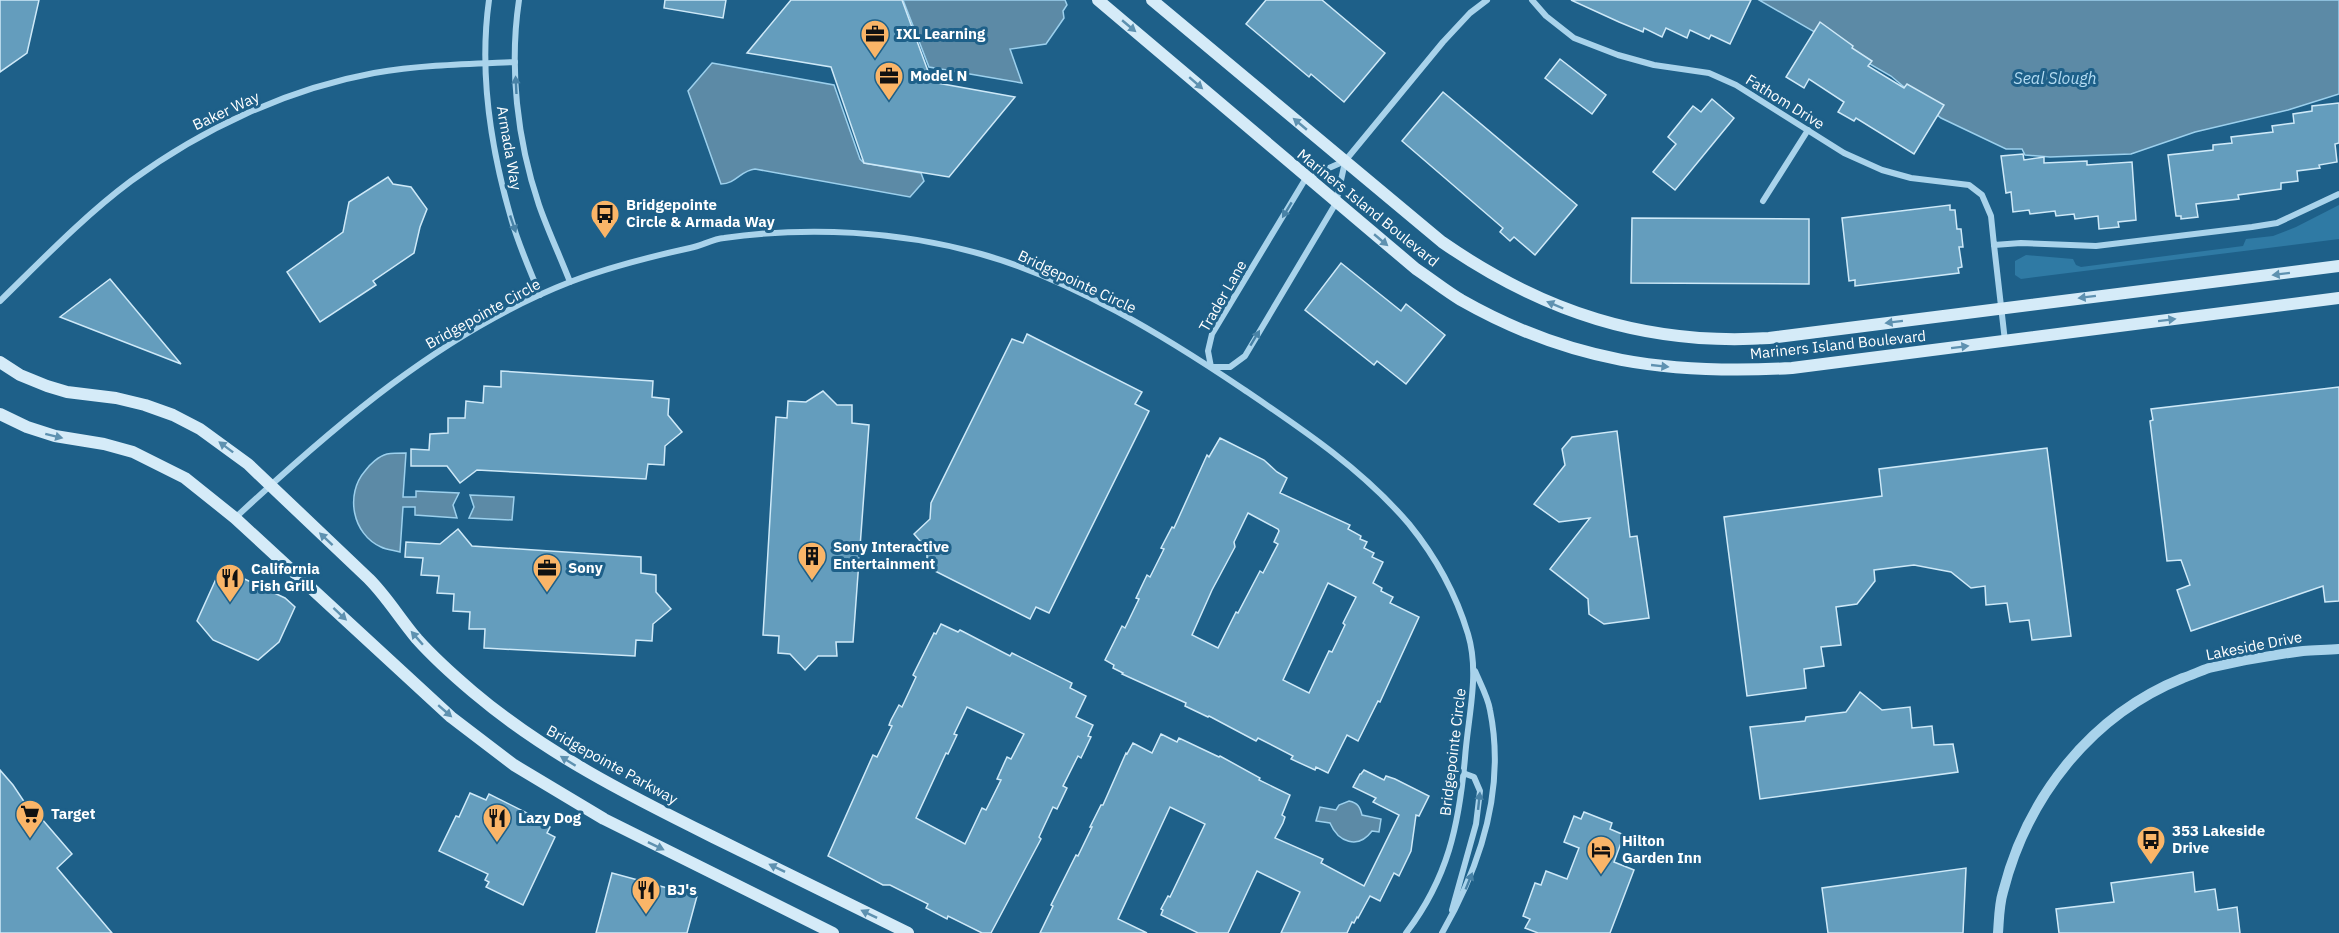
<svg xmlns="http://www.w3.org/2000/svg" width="2339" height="933" font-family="'IBM Plex Sans',sans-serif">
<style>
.green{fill:#2f7aa4}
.water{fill:#5c8aa6;stroke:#9cd0ed;stroke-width:1.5}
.building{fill:#649dbd;stroke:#cee9f8;stroke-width:1.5;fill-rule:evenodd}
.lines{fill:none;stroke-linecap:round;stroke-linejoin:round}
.minor{stroke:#a9d3eb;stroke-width:6}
.tertiary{stroke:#a9d3eb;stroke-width:10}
.secondary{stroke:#d5ebf8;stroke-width:12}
.oneway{fill:#5e91b0}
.oneway2{fill:#4882a6}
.labels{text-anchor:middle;stroke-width:6;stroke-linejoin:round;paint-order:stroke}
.poi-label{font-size:15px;font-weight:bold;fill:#fff;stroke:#1e6089;text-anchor:start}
.street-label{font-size:15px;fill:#fff;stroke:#1e6089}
.water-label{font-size:16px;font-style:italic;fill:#b4dcf3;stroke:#1e6089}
</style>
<rect width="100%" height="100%" fill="#1e6089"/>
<polygon class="green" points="2339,205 2339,239 2021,279 2015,275 2015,261 2026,255 2073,259 2076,265 2081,267 2243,246 2246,239 2273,236 2296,227"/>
<g class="water">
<polygon points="903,0 1065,0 1067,5 1063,11 1064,18 1046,44 1010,49 1022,83 929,67"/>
<polygon points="1759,0 2339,0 2339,94 2288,110 2195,132 2131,154 2050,157 2025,155 2022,149 2006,149 1941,118 1891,76"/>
<path d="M712,63l122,22 26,74 4,4 57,10 3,8 -14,16 -155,-28c-14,1 -19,15 -34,15l-33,-93z"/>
<path d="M406,453l-3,44h13v-6l43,2 -6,12 4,13 -42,-3v-8h-12l-3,45c-6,-2 -13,-2 -19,-5 -29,-13 -36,-53 -16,-76 5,-7 14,-15 22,-17 6,-1 13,-1 19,-1z"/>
<polygon points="470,495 514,497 512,520 469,518 474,507"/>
<path d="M1349,801c9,2 11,6 13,14l19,4 -2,13 -7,-1c-14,19 -34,11 -42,-8l-14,-2 4,-14 16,3 3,-5z"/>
</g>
<g class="building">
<polygon points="0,0 39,0 27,53 0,72"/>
<polygon points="665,0 726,0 723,18 664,8"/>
<polygon points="791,0 902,0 932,82 1015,97 949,177 864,163 831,67 747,53"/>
<polygon points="1266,0 1322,0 1385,53 1344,102 1311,74 1309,77 1246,24"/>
<polygon points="1571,0 1751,0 1730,44 1711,35 1709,39 1690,30 1687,38 1666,28 1662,37 1644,28 1643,32 1619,22"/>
<polygon points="1820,22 1853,46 1852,48 1872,61 1868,66 1904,88 1907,84 1944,105 1914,154 1856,118 1854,121 1838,112 1844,102 1809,79 1804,88 1786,77"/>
<polygon points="1560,59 1606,95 1592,114 1545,78"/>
<polygon points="1443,92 1577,205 1535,255 1514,237 1510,241 1500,232 1503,228 1402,141"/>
<polygon points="1712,99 1734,118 1675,190 1653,172 1676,144 1668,137 1693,106 1701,112"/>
<polygon points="2339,103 2339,143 2335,144 2337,162 2319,165 2320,168 2297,171 2298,181 2281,183 2281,189 2238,195 2239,199 2196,204 2198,217 2181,219 2181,216 2176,216 2168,155 2213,150 2213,145 2232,143 2231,137 2273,132 2272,126 2294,123 2293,114 2312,111 2312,106"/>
<polygon points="2023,154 2024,160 2044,157 2044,163 2087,161 2087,165 2132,162 2136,220 2118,222 2119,227 2099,229 2098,216 2075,219 2074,214 2056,216 2055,211 2030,214 2029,210 2013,212 2011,192 2006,193 2001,156"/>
<polygon points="388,177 393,184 411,187 427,209 420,227 414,253 373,281 376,285 320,322 287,272 343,232 349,202"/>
<polygon points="1950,205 1950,210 1955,210 1957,229 1961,229 1963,247 1959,247 1962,267 1958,268 1959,273 1855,286 1855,280 1849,281 1842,218"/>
<polygon points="1632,218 1809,219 1809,284 1631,283"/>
<polygon points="1341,263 1401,311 1406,304 1445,335 1406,384 1377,361 1374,365 1305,310"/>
<polygon points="110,279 181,364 60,317"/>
<polygon points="1027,334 1142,392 1135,404 1149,411 1049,613 1036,607 1030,619 927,567 927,549 914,534 930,519 931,503 1012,339 1023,343"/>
<polygon points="501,371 653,381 652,397 669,399 668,415 682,432 665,446 664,465 648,464 646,479 477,470 460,483 447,466 411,466 411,449 429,450 430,434 448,433 448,418 465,418 466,401 483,403 484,386 501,387"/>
<polygon points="2339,387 2339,601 2325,602 2323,586 2191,631 2177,590 2190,585 2181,560 2167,561 2150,421 2153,420 2151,409"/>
<polygon points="823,391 837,405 852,405 852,423 869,425 853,642 836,642 837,656 818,656 805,670 790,654 778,653 779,636 763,635 776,417 787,418 788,401 806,402"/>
<polygon points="1617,431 1630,537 1637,536 1649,618 1604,624 1589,614 1588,599 1550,569 1590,518 1559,522 1534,504 1565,465 1562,449 1572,437"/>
<path d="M1220,438l44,22 13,12 10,6 -7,15 70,32 -2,4 13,7 -1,3 7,3 -3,6 10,5 -2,4 11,5 -10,21 9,5 -1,3 12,6 -3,6 29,14 -39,85 -2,-1 -20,40 -11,-6 -19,38 -12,-6 -1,3 -24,-11 2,-3 -35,-18 -2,3 -47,-25 -1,1 -23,-11 1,-3 -64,-29 1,-1 -10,-5 1,-3 -9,-5 17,-34 3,2 14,-29 -3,-1 11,-23 3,2 14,-28 -3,-1 11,-21 2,1 33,-73 2,2zM1248,513l30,16 1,2 -5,11 4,2 -15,29 -3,-2 -22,42 -2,-1 -18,36 -26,-13 20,-45 23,-43 -1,-5zM1328,583l28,14 -13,26 2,2 -13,27 -3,-1 -20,42 -26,-13z"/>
<polygon points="2047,448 2071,636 2032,640 2029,620 2010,622 2007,603 1986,605 1985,586 1971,588 1951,572 1914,565 1874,570 1875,581 1857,604 1836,607 1841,645 1821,647 1824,666 1804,669 1806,688 1747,696 1724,517 1882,496 1879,469"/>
<polygon points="458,529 472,546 641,557 641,573 656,575 656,592 671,609 653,624 652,641 636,640 635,656 484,648 485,629 469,629 470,612 453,611 454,594 437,593 439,576 421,575 423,558 405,557 406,542 440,544"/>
<polygon points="221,568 285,598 295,607 279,642 258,660 213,640 197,621"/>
<path d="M941,624l17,8 2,-2 50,26 2,-3 60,30 -2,5 16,8 -10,21 17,8 -5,11 3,1 -10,21 -3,-2 -15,30 4,2 -10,21 -4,-2 -14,30 2,2 -50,94h-9l-34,-17 -1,3 -21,-11 2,-4 -38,-19h-7l-55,-29 45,-101 4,2 15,-31 -3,-1 2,-5 8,-15 3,2 14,-30 -3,-2 21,-42 2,1zM967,707l57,27 -13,25 -4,-2 -10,22 4,1 -15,30 -4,-2 -17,36 -49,-26 30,-65 2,1 9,-19 -3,-1z"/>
<polygon points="1860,692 1882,710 1910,707 1912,728 1932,726 1934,745 1953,744 1958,772 1760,799 1750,727 1805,721 1806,717 1846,712"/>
<polygon points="1161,734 1177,742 1179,738 1219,757 1220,756 1260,778 1259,780 1290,795 1282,815 1285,817 1283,823 1275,838 1323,859 1321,863 1364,886 1399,815 1373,802 1376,798 1353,787 1360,774 1361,774 1364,770 1384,780 1386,776 1395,779 1429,796 1419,816 1416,815 1411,851 1399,876 1394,873 1380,901 1370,896 1358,918 1357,917 1354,923 1352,922 1347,933 1281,933 1300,892 1257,871 1228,933 1198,933 1161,915 1163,910 1161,909 1168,896 1170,897 1205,824 1170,807 1118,919 1147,933 1040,933 1053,906 1051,905 1076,855 1078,856 1092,827 1090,827 1101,805 1103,805 1126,753 1127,754 1133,743 1152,753"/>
<polygon points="0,770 13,785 37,821 41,818 72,854 57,868 112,933 0,933"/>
<polygon points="470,793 486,800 489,794 529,814 528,816 550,827 547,833 555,837 523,905 486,887 489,882 485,880 488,874 439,851 456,816 459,817"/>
<polygon points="1584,812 1612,823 1610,829 1624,835 1614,862 1634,870 1610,933 1538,933 1525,928 1530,919 1523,916 1535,883 1541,885 1546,871 1567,879 1579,848 1564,842 1574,816 1581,819"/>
<polygon points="1966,868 1963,933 1828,933 1822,888"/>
<polygon points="2193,872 2195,892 2215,889 2218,910 2237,907 2240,933 2059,933 2056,909 2114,902 2111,883"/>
<polygon points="612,873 697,896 687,933 596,933"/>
</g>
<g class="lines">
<g class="minor">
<path d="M489,0c-10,71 2,149 22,218 7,26 19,52 29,77"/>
<path d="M519,0c-10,67 -2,140 20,205 9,26 21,51 31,77"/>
<polyline points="1532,0 1546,16 1574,38 1618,55 1654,65 1709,73 1736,85 1844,153 1882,170 1911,178 1969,185 1982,195 1991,216 1994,245 2021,243 2096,246 2252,227 2277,223 2339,194"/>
<polyline points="1763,201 1808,130"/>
<polyline points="1994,245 2005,341"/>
<path d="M0,301c42,-41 84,-85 131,-120 71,-52 156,-92 243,-108 47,-8 94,-9 141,-11"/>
<polyline points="1211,367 1208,351 1212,334 1306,178 1345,161 1443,42 1470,13 1487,0"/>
<polyline points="1211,367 1230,367 1245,356 1336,203 1345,162"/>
<path d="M235,518c99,-92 207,-186 335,-236 39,-15 79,-25 120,-34 12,-2 22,-9 34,-10 85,-12 175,-7 257,16 90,25 185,83 262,135 59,40 119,80 166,135 26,32 47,70 59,110 12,40 0,82 -3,124 -6,67 -17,120 -59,175"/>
<polyline points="1452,910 1476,824 1480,791 1474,777 1463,773"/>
<path d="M1442,933c39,-68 64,-144 48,-223 -2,-13 -10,-27 -15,-39"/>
</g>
<path class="tertiary" d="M1998,933c1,-13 1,-28 5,-41 24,-95 88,-177 180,-214 9,-3 17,-7 26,-10 30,-7 63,-13 94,-17 12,-1 24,-1 36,-2"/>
<g class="secondary">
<path d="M1098,0l318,269c15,10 30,22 45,31 109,62 208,75 331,68l547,-70"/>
<path d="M1152,0l290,242c101,70 204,104 327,96l570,-72"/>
<path d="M0,362l20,13 27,11 20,6 49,6 29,7 28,10 27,14 48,35 121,115c18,18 31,40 48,60 17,19 36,36 56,53 72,61 155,103 240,145 65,32 130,64 195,96"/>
<polyline points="0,414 27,427 55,436 104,444 133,452 185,478 235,518 451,717 514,765 604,819 833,933"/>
</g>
</g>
<defs><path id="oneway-solid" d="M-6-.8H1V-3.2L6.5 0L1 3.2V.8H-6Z" transform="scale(1.5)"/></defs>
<g class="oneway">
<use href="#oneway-solid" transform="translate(1129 26) rotate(40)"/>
<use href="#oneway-solid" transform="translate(1196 83) rotate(41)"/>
<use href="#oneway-solid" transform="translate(1300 124) rotate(-140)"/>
<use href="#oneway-solid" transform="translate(1381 240) rotate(40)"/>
<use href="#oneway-solid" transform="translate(2281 274) rotate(173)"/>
<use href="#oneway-solid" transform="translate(2087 297) rotate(173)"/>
<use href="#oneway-solid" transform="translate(1555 305) rotate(-157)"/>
<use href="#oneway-solid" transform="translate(2167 320) rotate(-7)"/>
<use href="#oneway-solid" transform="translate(1894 322) rotate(173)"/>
<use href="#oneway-solid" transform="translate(1960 347) rotate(-7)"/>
<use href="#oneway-solid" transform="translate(1660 366) rotate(6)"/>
<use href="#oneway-solid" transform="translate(54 436) rotate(14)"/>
<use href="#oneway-solid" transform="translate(226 447) rotate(-143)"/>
<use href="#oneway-solid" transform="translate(326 539) rotate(-137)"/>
<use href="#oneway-solid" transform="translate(340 614) rotate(43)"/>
<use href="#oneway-solid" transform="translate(417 638) rotate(-131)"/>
<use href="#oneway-solid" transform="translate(445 711) rotate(41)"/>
<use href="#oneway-solid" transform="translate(568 761) rotate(-148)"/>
<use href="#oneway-solid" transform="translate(656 846) rotate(26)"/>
<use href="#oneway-solid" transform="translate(777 868) rotate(-154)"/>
<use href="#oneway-solid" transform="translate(869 914) rotate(-154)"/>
</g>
<g class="oneway2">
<use href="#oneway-solid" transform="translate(516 85) rotate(-93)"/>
<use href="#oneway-solid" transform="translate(1287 210) rotate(121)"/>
<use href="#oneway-solid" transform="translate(513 224) rotate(71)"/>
<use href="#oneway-solid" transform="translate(1255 338) rotate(-59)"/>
<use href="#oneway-solid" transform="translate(1479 801) rotate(-84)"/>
<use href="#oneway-solid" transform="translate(1469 881) rotate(-68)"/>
</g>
<defs>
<g id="office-pin" transform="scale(1.5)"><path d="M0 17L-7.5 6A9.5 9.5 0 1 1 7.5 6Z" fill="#fab568" stroke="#1e6089"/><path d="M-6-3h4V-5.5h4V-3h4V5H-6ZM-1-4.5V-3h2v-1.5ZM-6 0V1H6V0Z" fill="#111"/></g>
<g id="bus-pin" transform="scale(1.5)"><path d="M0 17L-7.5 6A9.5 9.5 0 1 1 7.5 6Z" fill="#fab568" stroke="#1e6089"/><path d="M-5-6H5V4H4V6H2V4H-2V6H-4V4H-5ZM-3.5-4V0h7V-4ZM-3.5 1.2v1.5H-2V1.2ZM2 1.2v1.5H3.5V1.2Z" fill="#111"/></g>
<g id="building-pin" transform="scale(1.5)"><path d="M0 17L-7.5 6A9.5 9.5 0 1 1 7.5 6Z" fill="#fab568" stroke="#1e6089"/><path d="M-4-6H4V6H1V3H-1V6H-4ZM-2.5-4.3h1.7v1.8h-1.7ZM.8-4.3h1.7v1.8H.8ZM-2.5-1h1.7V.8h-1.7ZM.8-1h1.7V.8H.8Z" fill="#111"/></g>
<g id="restaurant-pin" transform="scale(1.5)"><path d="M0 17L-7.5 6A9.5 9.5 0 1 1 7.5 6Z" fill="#fab568" stroke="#1e6089"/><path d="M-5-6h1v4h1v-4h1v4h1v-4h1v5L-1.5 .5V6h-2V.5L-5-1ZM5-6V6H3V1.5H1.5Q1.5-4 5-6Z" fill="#111"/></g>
<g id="supermarket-pin" transform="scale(1.5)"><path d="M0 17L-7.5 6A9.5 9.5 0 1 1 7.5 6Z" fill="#fab568" stroke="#1e6089"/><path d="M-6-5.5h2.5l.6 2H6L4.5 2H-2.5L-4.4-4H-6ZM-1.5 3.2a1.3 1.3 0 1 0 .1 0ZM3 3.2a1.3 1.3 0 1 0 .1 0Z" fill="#111"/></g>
<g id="hotel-pin" transform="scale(1.5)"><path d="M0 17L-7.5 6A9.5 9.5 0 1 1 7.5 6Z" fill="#fab568" stroke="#1e6089"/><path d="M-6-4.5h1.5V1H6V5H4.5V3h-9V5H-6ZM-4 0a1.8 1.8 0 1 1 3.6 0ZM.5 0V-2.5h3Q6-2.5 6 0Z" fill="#111"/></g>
</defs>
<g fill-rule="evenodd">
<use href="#office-pin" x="875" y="34"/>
<use href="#office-pin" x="889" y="76"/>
<use href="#bus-pin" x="605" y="214"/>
<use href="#building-pin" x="812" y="556"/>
<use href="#office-pin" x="547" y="568"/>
<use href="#restaurant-pin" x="230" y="578"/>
<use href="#supermarket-pin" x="30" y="814"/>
<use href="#restaurant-pin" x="497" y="818"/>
<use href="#bus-pin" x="2151" y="840"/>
<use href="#hotel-pin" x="1601" y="850"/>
<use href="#restaurant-pin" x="646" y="890"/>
</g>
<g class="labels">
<g class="poi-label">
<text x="896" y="39">IXL Learning</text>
<text x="910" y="81">Model N</text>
<text x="626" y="210">Bridgepointe<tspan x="626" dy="17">Circle &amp; Armada Way</tspan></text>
<text x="833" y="552">Sony Interactive<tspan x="833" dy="17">Entertainment</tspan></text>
<text x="568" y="573">Sony</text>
<text x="251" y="574">California<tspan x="251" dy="17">Fish Grill</tspan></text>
<text x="51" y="819">Target</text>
<text x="518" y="823">Lazy Dog</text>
<text x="2172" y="836">353 Lakeside<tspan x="2172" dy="17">Drive</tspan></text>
<text x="1622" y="846">Hilton<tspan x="1622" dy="17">Garden Inn</tspan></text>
<text x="667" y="895">BJ's</text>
</g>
<g class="street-label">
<text transform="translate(1785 102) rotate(32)" y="5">Fathom Drive</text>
<text transform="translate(226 111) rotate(-25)" y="5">Baker Way</text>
<text transform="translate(509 148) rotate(80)" y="5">Armada Way</text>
<text transform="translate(1368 208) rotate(39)" y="5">Mariners Island Boulevard</text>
<text transform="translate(1077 282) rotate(25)" y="5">Bridgepointe Circle</text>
<text transform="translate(1223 296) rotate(-60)" y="5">Trader Lane</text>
<text transform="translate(483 314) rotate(-29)" y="5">Bridgepointe Circle</text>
<text transform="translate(1838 345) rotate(-6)" y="5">Mariners Island Boulevard</text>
<text transform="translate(2254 646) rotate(-11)" y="5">Lakeside Drive</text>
<text transform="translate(1453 752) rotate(-83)" y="5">Bridgepointe Circle</text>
<text transform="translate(612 765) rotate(29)" y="5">Bridgepointe Parkway</text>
</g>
<g class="water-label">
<text x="2055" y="84">Seal Slough</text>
</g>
</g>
</svg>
